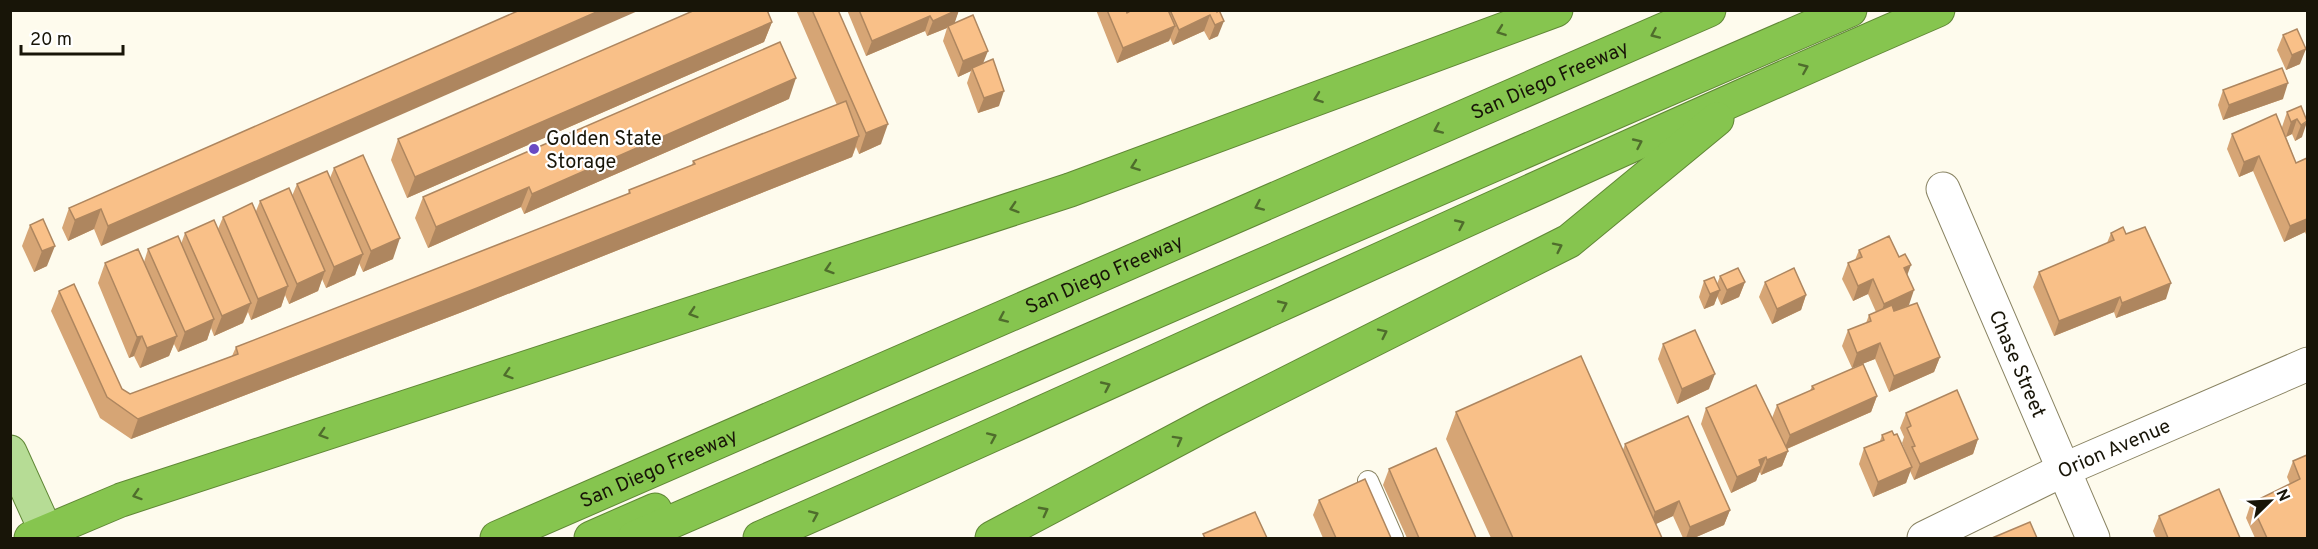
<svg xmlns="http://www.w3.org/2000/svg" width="2318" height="549" font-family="Overpass,sans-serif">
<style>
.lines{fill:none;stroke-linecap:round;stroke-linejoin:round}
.lane-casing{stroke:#898362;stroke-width:22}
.street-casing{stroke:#898362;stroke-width:35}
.primary-casing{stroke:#608736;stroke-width:35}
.highway-casing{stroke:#608736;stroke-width:35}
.lane{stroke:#fff;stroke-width:20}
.street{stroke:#fff;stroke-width:33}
.primary{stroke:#b6dc95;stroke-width:33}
.highway{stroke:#86c54f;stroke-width:33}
.wall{fill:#d6a575}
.shaded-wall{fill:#ae865f}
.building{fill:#f9c088;stroke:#ae865f;stroke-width:1.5}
.oneway{stroke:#4f6d2c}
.poi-dot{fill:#694ac3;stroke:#fff;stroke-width:2}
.labels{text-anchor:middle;stroke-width:4.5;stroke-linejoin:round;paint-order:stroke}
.street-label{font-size:20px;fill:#181508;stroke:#fff}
.poi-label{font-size:20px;fill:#181508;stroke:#fff;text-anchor:start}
</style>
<rect width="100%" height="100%" fill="#fefbed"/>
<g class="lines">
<g class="lane-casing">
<polyline id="lane" points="1368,481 1393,538"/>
</g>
<g class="street-casing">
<g id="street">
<path id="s1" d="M1943,189l150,349"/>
<path id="s2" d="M1924,538l139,-68 245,-106"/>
</g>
</g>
<g class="primary-casing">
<polyline id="primary" points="10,452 49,538"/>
</g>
<g class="highway-casing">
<g id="highway">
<polyline points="31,538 121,500 1070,190 1556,10"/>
<path id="s3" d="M497,538l1212,-528"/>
<polyline points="591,538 655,510"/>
<polyline points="634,538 1850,10"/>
<path d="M760,538c394,-172 783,-357 1178,-528"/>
<polyline points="992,538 1214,420 1569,241 1717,119"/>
</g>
</g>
<use href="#lane" class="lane"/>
<use href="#street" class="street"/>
<use href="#primary" class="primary"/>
<use href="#highway" class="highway"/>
</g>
<g class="wall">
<polygon points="520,10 101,246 94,229 68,241 62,228 69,208"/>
<polygon points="796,10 838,10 881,144 859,154 856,147 852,157 470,309 131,439 100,418 51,311 59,291 122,389 130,394 232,356 236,347 628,194 629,190 692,165 693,161 837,105"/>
<polygon points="847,10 959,10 954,23 983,63 999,106 978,113 967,83 971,71 958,77 943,41 947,28 927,36 925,31 866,56"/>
<polygon points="1096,10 1126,10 1127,13 1132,10 1216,10 1218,36 1209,40 1204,31 1173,45 1170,38 1169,41 1117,63"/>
<polygon points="772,22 764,42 407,198 391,160 398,139"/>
<polygon points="2283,35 2300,64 2286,70 2277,50"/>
<polygon points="2223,90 2283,99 2223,120 2218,105"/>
<polygon points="789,99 524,214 521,207 428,248 415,218 423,197"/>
<polygon points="2301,106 2302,137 2295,141 2292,134 2286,137 2296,163 2307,158 2307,237 2305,232 2284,242 2253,171 2239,177 2227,149 2232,134 2282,127 2287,112"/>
<polygon points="334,168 393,259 363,272 359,263 355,275 326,288 322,279 318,291 289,304 285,295 281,307 251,320 248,312 243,323 214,336 211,328 207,340 178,352 174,344 169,356 140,368 134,356 129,358 98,283 105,263 144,262 148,249 181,244 185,233 218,229 223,217 256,211 260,201 292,196 297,184 330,178"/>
<polygon points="43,219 47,266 34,272 22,246 30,225"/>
<polygon points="2111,233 2126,234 2166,299 2116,318 2114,312 2054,336 2033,287 2039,272 2107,243"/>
<polygon points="1859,250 1907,275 1909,305 1902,308 1940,357 1934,372 1889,392 1875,359 1852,368 1842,346 1848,330 1866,323 1869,315 1876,312 1868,294 1853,301 1842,279 1848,263 1855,260"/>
<polygon points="1720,276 1745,282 1739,297 1721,305 1717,296 1714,305 1704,309 1699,297 1704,281 1717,284"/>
<polygon points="1765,282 1806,295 1801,310 1772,324 1759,297"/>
<polygon points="1663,344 1709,389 1677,404 1658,359"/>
<polygon points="1812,386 1877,396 1871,412 1787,449 1788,451 1782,466 1761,475 1760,472 1759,473 1756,481 1731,493 1701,424 1706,408 1772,418 1777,405 1810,391"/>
<polygon points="1456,412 1623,450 1625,444 1730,510 1724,525 1694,538 1683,538 1673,516 1655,524 1662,538 1491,538 1446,439"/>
<polygon points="1906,413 1978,439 1973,454 1914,480 1910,471 1906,483 1873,497 1859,464 1864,448 1880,441 1882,435 1908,458 1902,443 1904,437 1900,428"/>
<polygon points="2307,455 2307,538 2255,538 2246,518 2251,503 2290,484 2287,477 2293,461"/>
<polygon points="1389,469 1476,538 1407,538 1383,485"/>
<polygon points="1319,500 1391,538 1323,538 1313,515"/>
<polygon points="2159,516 2240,538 2156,538 2153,531"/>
</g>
<g class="shaded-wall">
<polygon points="601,10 640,10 101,246 108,226"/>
<polygon points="957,10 959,10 954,25 948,26 947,28 927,36 933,21"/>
<polygon points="1210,15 1204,31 1173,45 1179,30"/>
<polygon points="930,16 925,31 866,56 872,41"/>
<polygon points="1224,21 1218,36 1209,40 1215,25"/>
<polygon points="772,22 764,42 407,198 415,177"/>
<polygon points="1175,26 1169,41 1117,63 1123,48"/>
<polygon points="2306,49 2300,64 2286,70 2292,55"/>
<polygon points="988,51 982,66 972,68 971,71 958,77 963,61"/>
<polygon points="796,78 789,99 524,214 532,194"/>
<polygon points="2288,83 2283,99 2223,120 2229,105"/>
<polygon points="1004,91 999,106 978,113 984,98"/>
<polygon points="2297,119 2292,134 2286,137 2291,122"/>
<polygon points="2307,122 2302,137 2295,141 2301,125"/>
<polygon points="888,124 881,144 859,154 866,133"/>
<polygon points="859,136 852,157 470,309 131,439 138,419"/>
<polygon points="2259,156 2253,171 2239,177 2244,162"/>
<polygon points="529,187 521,207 428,248 436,227"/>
<polygon points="101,209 94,229 68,241 75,220"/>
<polygon points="2307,219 2307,227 2305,232 2284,242 2290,226"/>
<polygon points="400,238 393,259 363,272 371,251"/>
<polygon points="55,246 47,266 34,272 42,251"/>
<polygon points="363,254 355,275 326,288 334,267"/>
<polygon points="1911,265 1905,281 1904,268"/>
<polygon points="325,271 318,291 289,304 297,284"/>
<polygon points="1873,279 1868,294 1853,301 1858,286"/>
<polygon points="1745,282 1739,297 1721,305 1727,290"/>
<polygon points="2171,283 2166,299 2116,318 2122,303"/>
<polygon points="288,286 281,307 251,320 258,299"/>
<polygon points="1720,290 1714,305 1704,309 1710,294"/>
<polygon points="1914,290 1909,305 1879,319 1884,304"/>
<polygon points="1806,295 1801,310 1772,324 1777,309"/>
<polygon points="2120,297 2114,312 2054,336 2059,321"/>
<polygon points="251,303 243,323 214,336 222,316"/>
<polygon points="214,319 207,340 178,352 185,332"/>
<polygon points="142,336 134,356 129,358 137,337"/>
<polygon points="177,336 169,356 140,368 147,348"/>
<polygon points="1880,343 1875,359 1852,368 1857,353"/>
<polygon points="1940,357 1934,372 1889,392 1894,376"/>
<polygon points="1715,374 1709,389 1677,404 1682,389"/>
<polygon points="1877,396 1871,412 1784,450 1790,435"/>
<polygon points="1978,439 1973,454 1914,480 1920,464"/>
<polygon points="1788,451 1782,466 1761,475 1767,460"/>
<polygon points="1766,457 1756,481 1731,493 1737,477 1759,460"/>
<polygon points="1912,467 1906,483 1873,497 1878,482"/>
<polygon points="1679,501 1673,516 1650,527 1655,512"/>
<polygon points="1730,510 1724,525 1694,538 1686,538 1690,527"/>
</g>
<g class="building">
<polygon points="520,10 601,10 108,226 101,209 75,220 69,208"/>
<polygon points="695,10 767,10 772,22 415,177 398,139"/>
<polygon points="812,10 838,10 888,124 866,133"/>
<polygon points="859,10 957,10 933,21 930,16 872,41"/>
<polygon points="1107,10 1126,10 1127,13 1132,10 1168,10 1175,26 1123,48"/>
<polygon points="1170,10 1216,10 1217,12 1219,10 1224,21 1215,25 1210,15 1179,30"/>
<polygon points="973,15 988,51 963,61 948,26"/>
<polygon points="2297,29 2306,49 2292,55 2283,35"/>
<polygon points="780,42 796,78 532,194 529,187 436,227 423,197"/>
<polygon points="993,59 1004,91 984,98 972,68"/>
<polygon points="2282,68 2288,83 2229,105 2223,90"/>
<polygon points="846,101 859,136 477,288 138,419 107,397 59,291 74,284 122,389 130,394 238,354 236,347 630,193 629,190 695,164 693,161"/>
<polygon points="2301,106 2307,121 2301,125 2297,119 2291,122 2287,112"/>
<polygon points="2276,114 2296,163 2307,158 2307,219 2290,226 2259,156 2244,162 2232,134"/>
<polygon points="363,155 400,238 371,251 334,168"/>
<polygon points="327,171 363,254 334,267 297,184"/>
<polygon points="289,188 325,271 297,284 260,201"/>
<polygon points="252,203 288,286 258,299 223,217"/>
<polygon points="43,219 55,246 42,251 30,225"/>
<polygon points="214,220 251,303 222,316 185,233"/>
<polygon points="2123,227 2126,234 2145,227 2171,283 2122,303 2120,297 2059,321 2039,272 2114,240 2111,233"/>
<polygon points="178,236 214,319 185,332 148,249"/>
<polygon points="1889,236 1899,257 1905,254 1911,265 1904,268 1914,290 1884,304 1873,279 1858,286 1848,263 1862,257 1859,250"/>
<polygon points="138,249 177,336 147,348 142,336 137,337 105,263"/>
<polygon points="1738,268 1745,282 1727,290 1720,276"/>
<polygon points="1794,268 1806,295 1777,309 1765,282"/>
<polygon points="1714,277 1720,290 1710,294 1704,281"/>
<polygon points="1917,303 1940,357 1894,376 1880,343 1857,353 1848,330 1871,321 1869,315 1892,305 1894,311"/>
<polygon points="1695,330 1715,374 1682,389 1663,344"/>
<polygon points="1581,356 1662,538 1513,538 1456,412"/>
<polygon points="1863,364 1877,396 1790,435 1777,405 1814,389 1812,386"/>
<polygon points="1756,385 1788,451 1767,460 1766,457 1759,460 1761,466 1737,477 1706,408"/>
<polygon points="1957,390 1978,439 1920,464 1912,447 1915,446 1907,428 1911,426 1906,413"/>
<polygon points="1688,416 1730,510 1690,527 1679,501 1655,512 1625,444"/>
<polygon points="1892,431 1894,435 1897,434 1912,467 1878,482 1864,448 1884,440 1882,435"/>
<polygon points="1436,448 1476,538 1419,538 1389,469"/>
<polygon points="2307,455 2307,538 2267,538 2251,503 2300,479 2293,461"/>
<polygon points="1365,479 1391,538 1336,538 1319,500"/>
<polygon points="2219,489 2240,538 2168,538 2159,516"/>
<polygon points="1255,512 1267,538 1205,538 1203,534"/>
<polygon points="2030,522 2037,538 1992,538"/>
</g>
<defs><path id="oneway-chevron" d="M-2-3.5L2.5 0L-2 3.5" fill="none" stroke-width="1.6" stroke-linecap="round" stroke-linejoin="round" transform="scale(1.5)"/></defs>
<g class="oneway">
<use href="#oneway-chevron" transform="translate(1501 31) rotate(160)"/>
<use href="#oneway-chevron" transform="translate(1655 34) rotate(156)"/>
<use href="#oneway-chevron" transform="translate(1804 68) rotate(-23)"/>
<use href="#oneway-chevron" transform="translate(1318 98) rotate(160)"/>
<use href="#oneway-chevron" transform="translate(1438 129) rotate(156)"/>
<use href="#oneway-chevron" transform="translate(1638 143) rotate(-25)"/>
<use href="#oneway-chevron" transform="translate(1135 166) rotate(160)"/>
<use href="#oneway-chevron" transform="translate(1259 206) rotate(156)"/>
<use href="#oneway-chevron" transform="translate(1014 208) rotate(162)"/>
<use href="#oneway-chevron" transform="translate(1460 224) rotate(-25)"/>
<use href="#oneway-chevron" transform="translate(1558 247) rotate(-26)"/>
<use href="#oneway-chevron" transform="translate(829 269) rotate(162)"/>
<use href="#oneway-chevron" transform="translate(1283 305) rotate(-25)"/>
<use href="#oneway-chevron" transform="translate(693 313) rotate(162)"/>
<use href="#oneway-chevron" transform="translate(1003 318) rotate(156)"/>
<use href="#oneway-chevron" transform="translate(1383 333) rotate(-26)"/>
<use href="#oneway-chevron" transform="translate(508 374) rotate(162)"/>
<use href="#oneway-chevron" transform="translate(1106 386) rotate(-25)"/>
<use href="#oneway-chevron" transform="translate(323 434) rotate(162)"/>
<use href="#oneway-chevron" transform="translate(992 437) rotate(-24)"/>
<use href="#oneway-chevron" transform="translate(1178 440) rotate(-29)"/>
<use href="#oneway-chevron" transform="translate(137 495) rotate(162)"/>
<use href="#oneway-chevron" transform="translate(1044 511) rotate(-28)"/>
<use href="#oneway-chevron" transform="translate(814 515) rotate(-24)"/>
</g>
<circle class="poi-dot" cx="534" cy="149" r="6"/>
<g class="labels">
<g class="street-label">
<text dy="7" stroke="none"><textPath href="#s3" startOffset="1148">San Diego Freeway</textPath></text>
<text dy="7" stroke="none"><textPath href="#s3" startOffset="662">San Diego Freeway</textPath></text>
<text dy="7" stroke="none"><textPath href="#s1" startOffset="190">Chase Street</textPath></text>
<text dy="7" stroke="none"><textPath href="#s2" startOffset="210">Orion Avenue</textPath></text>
<text dy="7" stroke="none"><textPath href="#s3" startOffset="176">San Diego Freeway</textPath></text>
</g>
<g class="poi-label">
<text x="546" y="145">Golden State<tspan x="546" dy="23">Storage</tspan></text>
</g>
</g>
<rect width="2318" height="549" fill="none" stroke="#181508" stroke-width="24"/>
<g transform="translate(2270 501) rotate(66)" stroke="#ffffff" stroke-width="4.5" paint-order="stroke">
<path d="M0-4.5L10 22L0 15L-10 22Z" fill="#181508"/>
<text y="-9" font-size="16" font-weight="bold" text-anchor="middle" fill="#181508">N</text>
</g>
<path d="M21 45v9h102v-9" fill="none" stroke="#181508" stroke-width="3"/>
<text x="30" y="45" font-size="18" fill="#181508" stroke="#ffffff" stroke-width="4.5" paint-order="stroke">20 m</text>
</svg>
